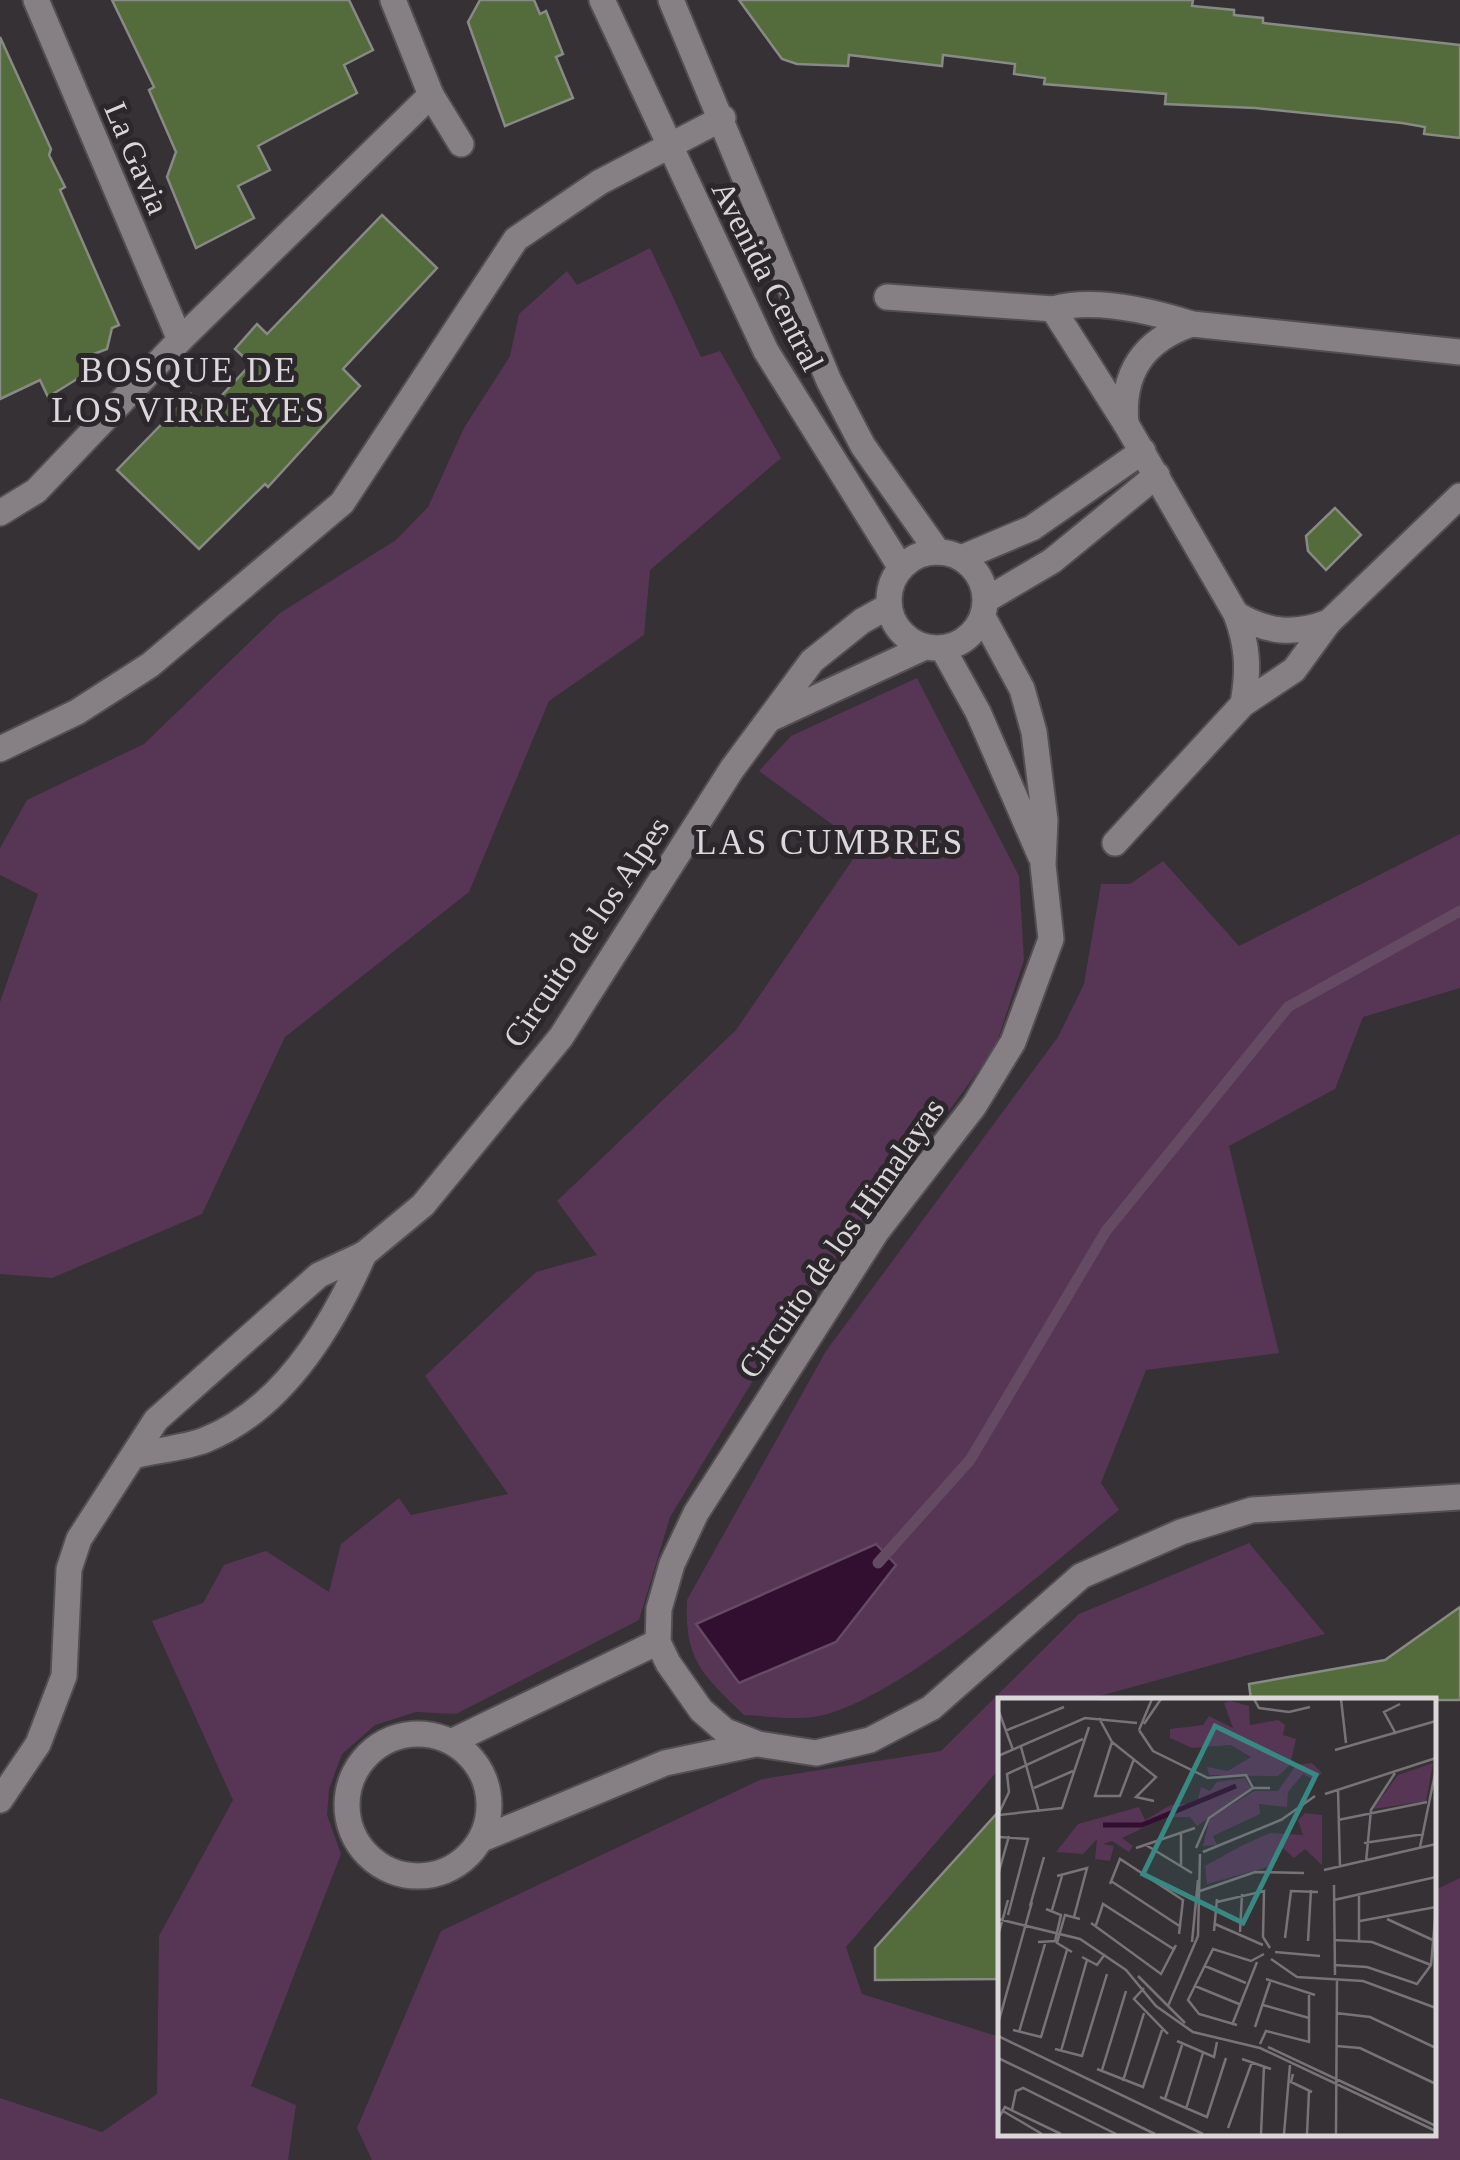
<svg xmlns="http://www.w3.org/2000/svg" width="1460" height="2160" font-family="Georgia,serif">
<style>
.green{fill:#573555}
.water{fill:#320e31;stroke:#644a63;stroke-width:2.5}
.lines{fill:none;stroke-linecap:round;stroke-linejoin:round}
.stream{stroke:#644a63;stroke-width:11}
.building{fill:#546b3b;stroke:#888b85;stroke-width:2.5}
.street-casing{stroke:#524e52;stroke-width:29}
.street{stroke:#868085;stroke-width:25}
.labels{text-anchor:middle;stroke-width:10;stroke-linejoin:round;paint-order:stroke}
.street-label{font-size:32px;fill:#dad7d9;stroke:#2c272b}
.neighbourhood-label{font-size:35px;letter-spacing:2.5px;fill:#dcd7dc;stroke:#2c272b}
.inset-river{fill:none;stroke:#320e31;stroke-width:5}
.inset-road{fill:none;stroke:#787377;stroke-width:2.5}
.view{fill:#388983;fill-opacity:0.15;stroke:#388983;stroke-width:5}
.inset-edge{fill:none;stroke:#dad7d9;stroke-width:5}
</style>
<rect width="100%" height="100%" fill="#363135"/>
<g class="green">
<polygon points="650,248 701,357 720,351 781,458 650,570 644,635 549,701 469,892 285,1037 202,1214 52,1278 0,1274 0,1002 38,894 0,875 0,848 27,800 144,744 280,613 396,540 428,507 464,428 510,356 519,314 567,271 577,285"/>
<polygon points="917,678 1019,876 1024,960 995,1048 763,1364 670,1517 639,1620 456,1714 416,1712 375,1725 342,1754 329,1789 327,1815 341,1854 251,2086 296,2105 288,2160 0,2160 0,2098 102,2132 157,2094 159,1936 233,1800 152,1621 203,1603 224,1565 266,1551 329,1592 341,1544 399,1498 411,1515 508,1494 425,1376 536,1272 597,1255 557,1201 736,1030 862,846 759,771 791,736"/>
<path d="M1460,834v154l-97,29 -28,72 -106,57 50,207 -133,17 -45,113 18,27c-68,54 -224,195 -305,207 -22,3 -47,-1 -70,-2 -41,-40 -60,-55 -57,-115l139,-249 232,-314 26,-53 17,-100h29l33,-23 76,85z"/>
<polygon points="1249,1543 1325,1634 1085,1700 1000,1700 1000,1768 846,1947 862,1994 1000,2037 1000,2132 1432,2132 1433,1891 1460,1878 1460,2160 372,2160 357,2128 441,1931 762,1779 941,1751 1079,1614"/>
</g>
<polygon class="water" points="876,1544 896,1565 836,1642 739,1683 696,1624"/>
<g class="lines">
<polyline class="stream" points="878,1563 970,1460 1106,1231 1288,1007 1460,911"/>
</g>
<g class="building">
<polygon points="112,0 349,0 373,50 344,65 357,93 258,146 270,170 238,186 254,218 196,248 167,177 176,152 149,90 154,87"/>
<polygon points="480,0 534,0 540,14 546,11 563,54 556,57 573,98 505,126 468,22"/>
<polygon points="739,0 1193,0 1192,6 1234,10 1234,15 1263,18 1263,23 1460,45 1460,138 1424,134 1425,127 1402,123 1255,108 1165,104 1166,94 1044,84 1045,78 1014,74 1015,64 943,55 942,66 849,55 848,66 797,64 782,59"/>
<polygon points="0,37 51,149 49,155 65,187 60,190 119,325 112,328 107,349 91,355 85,374 48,397 40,380 0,399"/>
<polygon points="382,215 437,268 343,369 360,386 268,487 265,484 199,549 117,470 191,394 208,410 251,364 235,349 257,324 267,334"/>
<polygon points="1335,508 1361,535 1326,570 1308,551 1306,536"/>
<polygon points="1460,1607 1460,1700 1251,1700 1249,1684 1385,1660"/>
<polygon points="1000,1810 1000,1979 875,1980 875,1948"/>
</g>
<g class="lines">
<g class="street-casing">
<g id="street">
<polyline points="36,0 180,340"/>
<polyline points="393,0 431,95 461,144"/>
<polyline points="602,0 766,351 901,568"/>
<polyline points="671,0 829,381 863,446 938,552"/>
<path d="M887,297l166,12c42,-12 98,2 139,15l268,28"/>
<path d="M1053,309l73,115 110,190c12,32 13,56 7,90"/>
<path d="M1126,424c-5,-51 18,-84 66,-100"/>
<polyline points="0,513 36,491 180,340 431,95"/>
<circle cx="937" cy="600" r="48"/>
<polyline points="961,558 1032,528 1143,451"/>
<polyline points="986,600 1052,561 1157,475"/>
<path d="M1236,614c32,19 58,21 93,8"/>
<polyline points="983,617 1022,689 1034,732 1045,820 1043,865 1051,939 1013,1042 974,1106 877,1231 696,1513 672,1564 659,1609 658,1642 668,1663 701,1710 725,1731 758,1744 816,1753 870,1740 931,1708 1081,1576 1181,1532 1252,1510 1460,1497"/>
<polyline points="943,649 978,712 1040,855"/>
<polyline points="770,719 925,647"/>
<polyline points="0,749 77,712 150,665 342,503 516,239 600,182 723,118"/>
<polyline points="1115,843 1243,704 1294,670 1329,622 1460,496"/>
<path d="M137,1455c22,-5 47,-7 68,-15 78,-31 127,-113 159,-186"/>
<circle cx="418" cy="1805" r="71"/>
<polyline points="453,1741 658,1642"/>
<polyline points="0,1800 38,1744 64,1676 69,1569 79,1539 156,1420 319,1275 364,1254 423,1205 561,1037 732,769 812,661 862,621 889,606"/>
<polyline points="482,1839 665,1763 755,1744"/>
</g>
</g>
<use href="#street" class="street"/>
</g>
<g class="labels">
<g class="street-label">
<text transform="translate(137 158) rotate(67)" y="11">La Gavia</text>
<text transform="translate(768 276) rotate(63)" y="11">Avenida Central</text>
<text transform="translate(586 932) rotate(-56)" y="11">Circuito de los Alpes</text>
<text transform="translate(841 1238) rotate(-55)" y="11">Circuito de los Himalayas</text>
</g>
<g class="neighbourhood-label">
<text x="189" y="382">BOSQUE DE<tspan x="189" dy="40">LOS VIRREYES</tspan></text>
<text x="830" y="854">LAS CUMBRES</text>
</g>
</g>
<g transform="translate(998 1698)">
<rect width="438" height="438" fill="#363135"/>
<path d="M232,3l19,5 1,19 28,-5 7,5 -2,10 13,4 -6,26 -12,11 -69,-1 -2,-8 21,4 23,-14 -20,-12 -39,3 -22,-10v-9l33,-4 6,-9 24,12 -9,-25zM314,65l10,10 -8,7 -11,-6 -15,18 -1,15 -28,-3 1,10 -47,22 4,9 -14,1 7,-28 44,-27h24l18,-26zM435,65l-7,38 -53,8 25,-34zM247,80l6,10 -54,38 -7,-9h-24l-44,21 11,8 -4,6 -17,-11 -9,3 11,2 -4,15 -15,-2 2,-20 -14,15 -27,-2 22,-28 61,-17 6,13 26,-15 26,-2 4,-16 9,4 7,-9zM307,115l17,2v50l-17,-16 -11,9 -11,-10 -15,19 -61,17 -2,-18 36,-20 29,-13 33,2 -5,-15z" fill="#573555"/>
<path class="inset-river" d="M105,127h39l94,-39"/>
<path class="inset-road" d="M101,1h32M256,1l5,9 30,4 21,-5M343,1l5,44M0,11l15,41M101,20l13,24 44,35 -20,20 18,4M146,26l17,-25M141,32l14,21 55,27 38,-3 7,13M141,32l13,-31M7,33l59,-24M398,36l-12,-22 16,-8M114,44l-17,54h25l14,-37M23,49l18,65M337,52l101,-29M0,58l87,-38 52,5M36,90l39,-17M340,91l2,78M327,96l111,-36M0,117l11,-23 -2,-18 76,-35M1,117l63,-7 27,-81M283,122l34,-24M340,122l89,-18M183,136v33M0,139l30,2 -20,76M366,145l60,-9M148,147l46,28M422,149l16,-78M138,150l59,-20M198,150l13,-30 44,-30h17M205,154l80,-33M368,164l5,-52 24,-37M326,172l112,-26M0,177l11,-39M59,178l30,-8 -13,49M113,183l70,46M112,186l10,-25 63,41 -4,34M336,187l1,90M202,193l55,-19 49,1M336,202l102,-23M219,204l47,-11 -1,46 7,11M32,208l14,-49M54,212l10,-34M0,221l82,20 46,31 30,36 37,26 67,16 176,83M389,221l48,22M362,223l76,-14M93,225l70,51 15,-29M217,226l48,21M98,227l7,-21 72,46M216,233l3,-32M242,234l2,-38M0,238l10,-36M287,240l6,-47 27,1M336,242l38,2 59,23M361,242v-44M310,243l3,-51M40,244l17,-1 6,-26 -15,-6M194,244l6,-62M74,254l-15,-9 8,-28 15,4M277,254l45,4M84,259l15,8 8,-11M273,261l26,18 66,4 73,27M336,267l33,2 50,17 14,-19 5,-57M207,268l41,17M140,278l47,47M268,281l49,16M197,288l44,18M146,290l-10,11 34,35M265,307l46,13M170,308l30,-70 2,-82M338,315l34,4 66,31M0,326l34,-122M234,327l25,-63M239,327l-38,-11 -11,-14 25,-51 38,12 13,-7M257,329l15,-45M15,332l28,7 26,-87M21,334l26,-88M0,338l205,98M179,343l37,16 3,-15M262,346l6,-13 43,11v-47M338,348l24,2 76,36M270,349l168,79M57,351l27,7 25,-82M63,353l26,-91M0,360l157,76M244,361l29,10M99,371l46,18 19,-57M104,372l24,-79M295,376l-2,8 21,10M125,383l21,-68M162,399l47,20 19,-59M167,401l17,-54M188,411l17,-56M14,412l4,-19 7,-3 93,46M5,413l39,23M0,421l7,-12 56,27M230,430l24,-66M263,436l3,-68M286,436l6,-69M309,436l2,-43M338,436l1,-154"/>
<path class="view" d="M217,28l101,49 -73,148 -100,-49z"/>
<rect width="438" height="438" class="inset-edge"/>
</g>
</svg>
